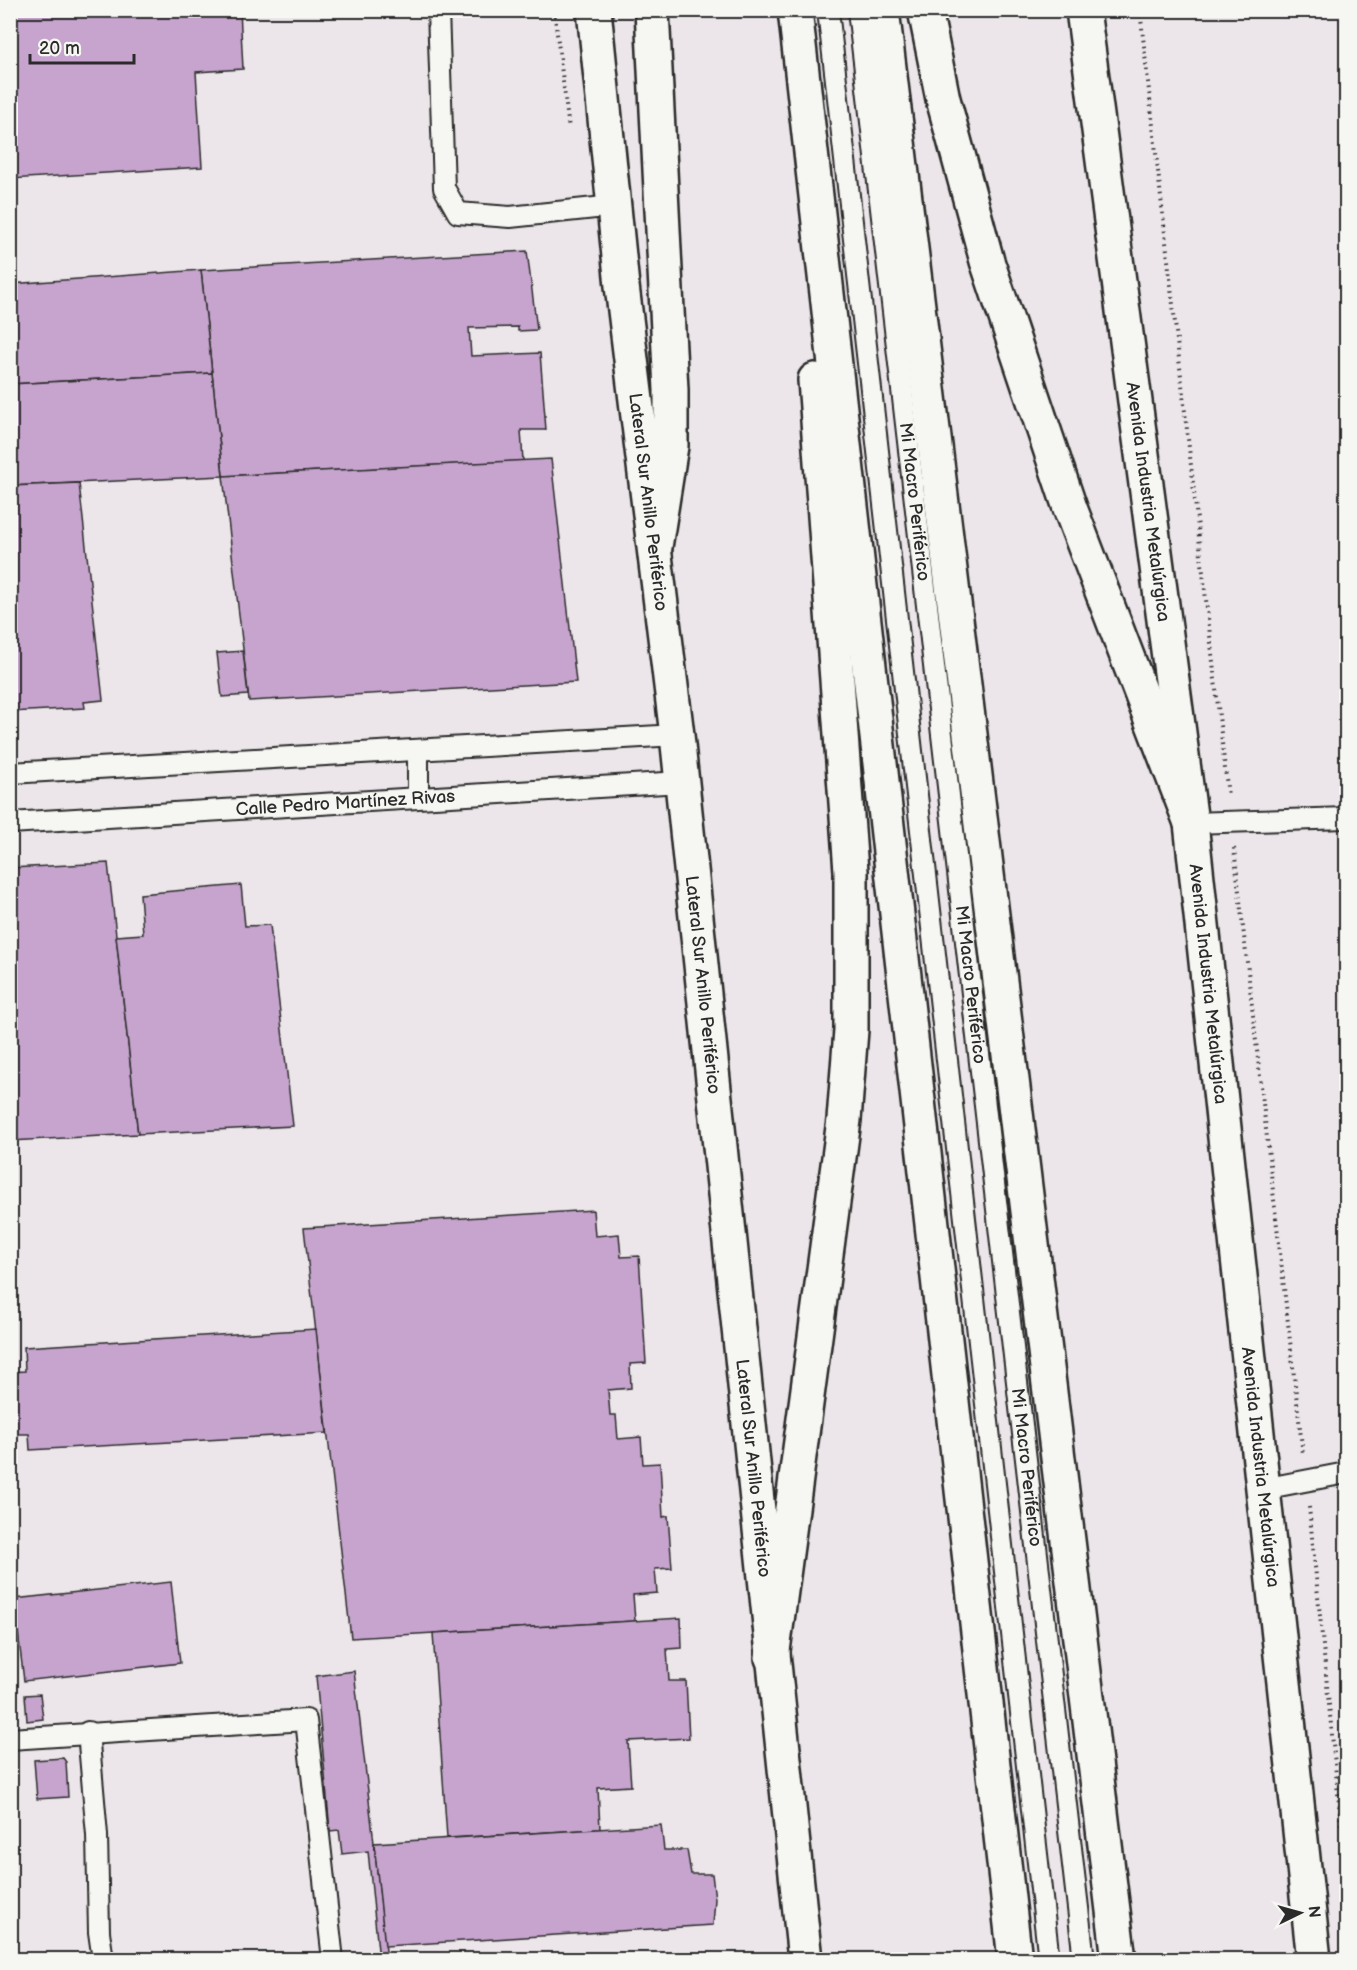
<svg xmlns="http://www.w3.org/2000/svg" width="1357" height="1970" font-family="'Balsamiq Sans',sans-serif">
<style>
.building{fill:#c6a4ce;stroke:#2b2b2b;stroke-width:1.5}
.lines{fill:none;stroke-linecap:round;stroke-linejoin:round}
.lane-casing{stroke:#2b2b2b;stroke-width:24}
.secondary-casing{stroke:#2b2b2b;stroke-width:38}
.primary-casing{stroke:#2b2b2b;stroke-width:38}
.highway-casing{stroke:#2b2b2b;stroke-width:38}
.path{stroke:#2b2b2b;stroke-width:4;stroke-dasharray:1.5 4.5;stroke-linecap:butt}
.lane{stroke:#f6f6f2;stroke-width:20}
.secondary{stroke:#f6f6f2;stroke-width:33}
.primary{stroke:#f6f6f2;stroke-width:33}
.highway{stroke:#f6f6f2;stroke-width:33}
.labels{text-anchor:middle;stroke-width:5;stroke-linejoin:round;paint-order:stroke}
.street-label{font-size:18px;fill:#2b2b2b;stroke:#f6f6f2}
</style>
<rect width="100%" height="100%" fill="#ece6eb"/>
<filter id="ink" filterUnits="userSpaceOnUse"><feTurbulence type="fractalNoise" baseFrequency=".0167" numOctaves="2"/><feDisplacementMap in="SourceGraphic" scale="12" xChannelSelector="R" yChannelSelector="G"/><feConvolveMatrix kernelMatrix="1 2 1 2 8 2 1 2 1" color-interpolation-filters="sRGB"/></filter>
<g filter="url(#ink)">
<g class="building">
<polygon points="10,10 240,10 243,69 196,72 202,167 10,179"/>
<polygon points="527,251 537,330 518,331 518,327 469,328 471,356 540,353 546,430 521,430 523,461 223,476 201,270"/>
<polygon points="201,270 212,373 10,384 10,284"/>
<polygon points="212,373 223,476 10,486 10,384"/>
<polygon points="551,459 576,682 249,701 223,476"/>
<polygon points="79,483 103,700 84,702 85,708 10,712 10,486"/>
<polygon points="243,651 248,695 222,697 217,653"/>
<polygon points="108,863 138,1134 10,1141 10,868"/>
<polygon points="241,885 245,926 270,925 293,1126 138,1134 116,936 143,934 140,894"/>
<polygon points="593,1210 595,1236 619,1234 621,1257 639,1256 646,1363 630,1364 631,1388 608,1390 610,1415 616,1415 618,1439 641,1437 643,1464 660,1463 663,1517 668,1516 672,1568 655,1569 657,1593 633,1595 635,1621 351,1638 304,1228"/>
<polygon points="316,1329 327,1433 30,1450 29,1434 14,1434 10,1432 10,1372 25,1371 24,1347"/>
<polygon points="171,1582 180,1663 24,1681 14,1599"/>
<polygon points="681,1618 682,1648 667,1649 669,1681 686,1681 689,1738 628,1741 631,1786 598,1788 600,1829 447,1838 433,1633"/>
<polygon points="354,1671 374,1843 387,1960 379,1960 368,1851 342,1854 339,1830 330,1831 316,1676"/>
<polygon points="40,1694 43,1719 27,1721 25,1695"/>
<polygon points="63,1758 66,1762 68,1797 37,1799 34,1760"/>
<polygon points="661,1825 664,1850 687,1850 691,1874 712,1874 715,1899 713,1925 385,1946 374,1843"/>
</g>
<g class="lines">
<g class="lane-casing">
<g id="lane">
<polyline points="438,10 444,188 458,213 510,217 614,206"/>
<polyline points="828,10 1049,1960"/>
<path id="s1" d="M858,10l226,1950"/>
<polyline points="10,773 677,735"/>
<polyline points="418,797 418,750"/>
<path id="s2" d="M10,823l671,-41"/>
<polyline points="1191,823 1346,818"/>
<polyline points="1263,1489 1346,1473"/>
<polyline points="88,1732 97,1835 99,1932 103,1960"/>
<polyline points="10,1739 306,1720 333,1960"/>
</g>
</g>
<g class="secondary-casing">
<g id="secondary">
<path id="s3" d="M594,10l28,276 55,449 128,1225"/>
<path id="s4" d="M1083,10l108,813 123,1137"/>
</g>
</g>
<g class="primary-casing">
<polyline id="primary" points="652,10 671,390 671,446 655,547"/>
</g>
<g class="highway-casing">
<g id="highway">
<polyline points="795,10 1015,1960"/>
<polyline points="882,10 1119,1960"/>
<polyline points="925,10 943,99 987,261 1070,508 1191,823"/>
<polyline points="772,1658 844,1120 851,1030 851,871 815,380"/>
</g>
</g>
<g class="path">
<polyline points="554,10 569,129"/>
<polyline points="1140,10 1228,796"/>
<polyline points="1234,848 1303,1455"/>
<polyline points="1309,1507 1346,1873"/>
</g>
<use href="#lane" class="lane"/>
<use href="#secondary" class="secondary"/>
<use href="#primary" class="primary"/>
<use href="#highway" class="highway"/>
</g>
</g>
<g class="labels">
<g class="street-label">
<text dy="6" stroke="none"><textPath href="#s3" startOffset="495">Lateral Sur Anillo Periférico</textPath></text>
<text dy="6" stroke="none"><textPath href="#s1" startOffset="495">Mi Macro Periférico</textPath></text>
<text dy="6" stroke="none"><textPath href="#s4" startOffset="496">Avenida Industria Metalúrgica</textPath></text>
<text dy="6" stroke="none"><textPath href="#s2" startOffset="336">Calle Pedro Martínez Rivas</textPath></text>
<text dy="6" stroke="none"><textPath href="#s4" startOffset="982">Avenida Industria Metalúrgica</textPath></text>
<text dy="6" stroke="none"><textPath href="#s3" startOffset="981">Lateral Sur Anillo Periférico</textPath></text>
<text dy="6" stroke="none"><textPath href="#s1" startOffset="981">Mi Macro Periférico</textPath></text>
<text dy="6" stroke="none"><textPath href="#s4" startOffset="1468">Avenida Industria Metalúrgica</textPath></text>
<text dy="6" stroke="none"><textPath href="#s3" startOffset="1467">Lateral Sur Anillo Periférico</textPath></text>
<text dy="6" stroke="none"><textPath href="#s1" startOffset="1467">Mi Macro Periférico</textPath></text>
</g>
</g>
<rect width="1357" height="1970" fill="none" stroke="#f6f6f2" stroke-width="36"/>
<rect x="18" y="18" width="1321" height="1934" fill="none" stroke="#2b2b2b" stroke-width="2" filter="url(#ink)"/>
<g transform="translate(1300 1913) rotate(85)" stroke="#f6f6f2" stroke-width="4.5" paint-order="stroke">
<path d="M0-4.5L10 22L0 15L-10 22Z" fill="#2b2b2b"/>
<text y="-9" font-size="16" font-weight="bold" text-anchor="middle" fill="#2b2b2b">N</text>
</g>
<path d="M30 54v9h104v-9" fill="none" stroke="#2b2b2b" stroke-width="3"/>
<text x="39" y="54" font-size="18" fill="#2b2b2b" stroke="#f6f6f2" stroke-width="4.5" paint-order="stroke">20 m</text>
</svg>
